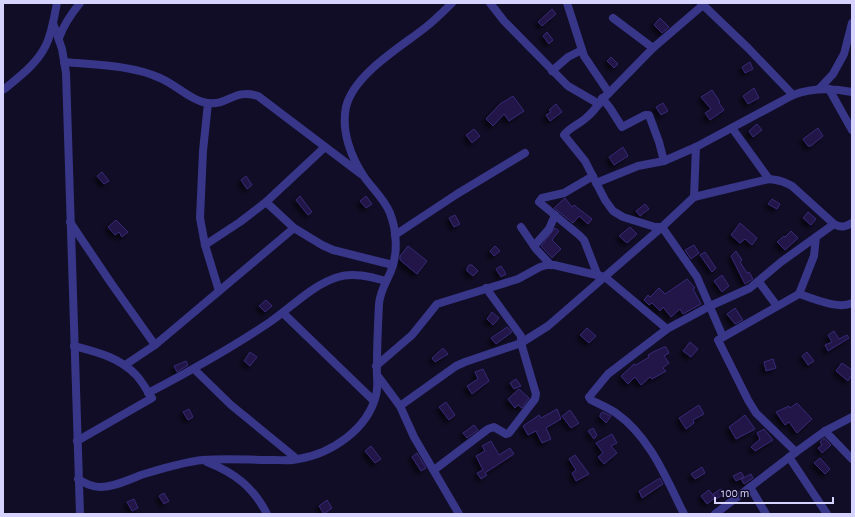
<svg xmlns="http://www.w3.org/2000/svg" width="855" height="517" font-family="'Alegreya Sans',sans-serif">
<style>
.building{fill:#221848;stroke:#372976;filter:url(#shadow)}
.lines{fill:none;stroke-linecap:round;stroke-linejoin:round}
.minor{stroke:#383688;stroke-width:8}
</style>
<defs>
<filter id="shadow"><feDropShadow dx="-3.5" dy="3.5" stdDeviation="2" flood-color="#0009"/></filter>
</defs>
<rect width="100%" height="100%" fill="#110d26"/>
<g class="building">
<polygon points="552,9 556,14 542,26 538,22"/>
<polygon points="660,18 669,27 662,33 654,25"/>
<polygon points="547,32 553,40 549,44 543,36"/>
<polygon points="611,57 618,64 614,68 607,61"/>
<polygon points="750,62 753,69 745,73 742,67"/>
<polygon points="754,88 759,98 748,104 743,96"/>
<polygon points="712,90 720,102 719,103 724,110 710,120 705,113 711,109 701,97"/>
<polygon points="513,96 524,111 509,121 504,114 493,126 486,119 500,104"/>
<polygon points="663,103 668,111 661,115 656,107"/>
<polygon points="556,104 562,112 550,121 546,115 551,112 549,110"/>
<polygon points="757,124 762,130 753,137 749,131"/>
<polygon points="818,128 823,136 811,146 808,146 803,139"/>
<polygon points="474,129 480,136 472,143 466,135"/>
<polygon points="623,147 628,156 614,165 609,157"/>
<polygon points="102,172 109,181 104,184 97,176"/>
<polygon points="246,176 252,185 247,189 241,180"/>
<polygon points="300,196 312,212 308,215 296,200"/>
<polygon points="366,196 372,204 366,208 360,201"/>
<polygon points="565,198 572,207 574,205 592,219 588,224 579,216 573,223 554,208"/>
<polygon points="772,199 780,204 777,209 768,204"/>
<polygon points="645,204 649,209 640,216 636,211"/>
<polygon points="808,212 816,219 811,225 803,218"/>
<polygon points="455,215 460,224 454,227 449,218"/>
<polygon points="116,220 128,232 122,237 119,232 115,235 108,227"/>
<polygon points="740,223 757,238 752,245 745,239 740,243 731,235"/>
<polygon points="630,227 637,234 627,243 619,236"/>
<polygon points="555,228 559,231 552,240 561,249 552,258 541,246"/>
<polygon points="791,231 798,238 785,250 777,242 784,236 785,237"/>
<polygon points="694,245 699,253 691,259 685,250"/>
<polygon points="408,246 427,261 417,274 400,260 400,256"/>
<polygon points="495,246 500,251 494,256 490,251"/>
<polygon points="736,251 742,260 740,262 747,273 749,272 753,279 745,284 731,256"/>
<polygon points="705,252 716,268 712,272 700,255"/>
<polygon points="469,265 472,265 478,271 473,276 467,271 467,268"/>
<polygon points="501,266 506,274 501,277 496,269"/>
<polygon points="722,275 729,286 722,292 714,281"/>
<polygon points="687,279 695,288 693,289 701,304 683,314 680,309 671,317 663,307 660,311 652,303 649,305 644,300 648,295 650,297 659,288 665,294"/>
<polygon points="266,300 272,306 265,312 259,306"/>
<polygon points="735,308 743,320 735,324 727,314"/>
<polygon points="492,312 499,318 493,325 487,319"/>
<polygon points="507,327 512,332 496,344 491,338"/>
<polygon points="587,328 596,336 589,343 580,335"/>
<polygon points="834,331 839,339 847,335 849,338 828,351 825,345 832,342 828,335"/>
<polygon points="690,342 698,349 691,357 683,351"/>
<polygon points="664,347 666,347 669,353 664,356 669,363 663,368 666,371 652,379 650,377 641,385 635,377 628,384 621,376 634,364 636,365 649,357 648,355 653,352"/>
<polygon points="443,348 448,354 435,362 432,358"/>
<polygon points="250,352 257,357 250,366 244,361"/>
<polygon points="807,352 814,361 808,365 802,356"/>
<polygon points="773,359 776,368 766,371 764,362"/>
<polygon points="186,361 188,365 177,372 174,366"/>
<polygon points="842,363 852,370 852,375 848,381 836,371"/>
<polygon points="483,369 489,381 472,394 467,386 478,379 475,372"/>
<polygon points="516,379 521,386 514,389 510,383"/>
<polygon points="519,389 529,398 522,408 518,405 515,408 508,399"/>
<polygon points="446,402 455,415 449,420 439,407"/>
<polygon points="797,403 812,419 797,433 789,422 785,425 776,412 789,406 790,408"/>
<polygon points="699,405 704,414 693,420 694,423 686,429 679,418"/>
<polygon points="189,409 193,417 188,420 183,412"/>
<polygon points="557,409 561,419 546,428 551,439 542,443 536,431 528,435 523,426 539,415 541,418"/>
<polygon points="570,410 579,423 571,428 562,416"/>
<polygon points="602,412 611,416 606,423 600,417 600,415"/>
<polygon points="745,415 755,429 736,439 729,427"/>
<polygon points="474,425 478,430 467,438 463,433"/>
<polygon points="593,428 597,435 594,439 588,431"/>
<polygon points="764,429 773,440 755,451 751,447 760,439 757,433"/>
<polygon points="612,434 617,443 611,446 617,453 604,464 598,457 603,453 596,443"/>
<polygon points="824,438 831,445 822,453 818,448 822,445 820,442"/>
<polygon points="491,441 499,455 510,448 514,454 485,473 487,475 481,479 477,473 483,470 476,456 485,451 482,446"/>
<polygon points="371,446 381,459 375,463 365,451"/>
<polygon points="417,453 426,468 421,471 412,457"/>
<polygon points="575,455 589,474 576,481 572,473 576,470 569,459"/>
<polygon points="820,458 830,469 825,474 814,463"/>
<polygon points="702,467 705,473 695,479 691,474"/>
<polygon points="741,472 744,477 736,481 733,476"/>
<polygon points="751,474 753,478 744,484 741,479"/>
<polygon points="660,478 663,484 642,498 639,491"/>
<polygon points="721,489 724,494 716,499 713,494"/>
<polygon points="709,490 715,498 707,504 701,496"/>
<polygon points="164,493 169,501 164,504 159,496"/>
<polygon points="134,499 138,508 132,511 127,502"/>
<polygon points="327,500 332,508 324,514 319,506"/>
</g>
<g class="lines">
<g class="minor">
<polyline points="490,3 504,21 561,79 568,86 599,104"/>
<polyline points="567,3 584,56 609,93"/>
<polyline points="701,3 748,48 793,95"/>
<polyline points="613,18 653,48"/>
<polyline points="53,23 62,49 66,73 80,514"/>
<path d="M59,38c5,-14 12,-24 21,-35"/>
<path d="M64,62c31,3 68,3 96,16 15,6 33,24 48,25 20,3 26,-15 50,-7l103,78"/>
<polyline points="552,71 568,57 582,50"/>
<polyline points="819,89 833,74 844,54 852,23"/>
<polyline points="829,89 852,130"/>
<path d="M3,90c16,-13 34,-26 43,-45 6,-12 8,-28 11,-42"/>
<polyline points="602,98 610,108 622,127 645,115 649,115 659,142 664,161"/>
<polyline points="208,103 203,151 200,218 205,245 219,291"/>
<polyline points="732,128 769,179"/>
<polyline points="593,176 564,193 542,198 539,202 579,235 584,240 598,276"/>
<path d="M596,183l42,-17 26,-5 32,-14 97,-52c19,-7 39,-7 59,-3"/>
<polyline points="694,197 696,147"/>
<polyline points="266,202 294,228 322,245 333,250 393,265"/>
<polyline points="70,222 111,283 155,345 125,365"/>
<polyline points="521,227 536,249 551,265"/>
<path d="M662,227h-7l-32,-10 -10,-6 -8,-11 -20,-39 -21,-26c6,-8 16,-11 23,-18 9,-7 13,-17 22,-24l44,-45 50,-43"/>
<polyline points="662,227 697,277 723,337"/>
<polyline points="395,235 457,194 525,153"/>
<polyline points="205,245 240,222 266,202 325,147"/>
<polyline points="534,246 549,229 555,215"/>
<polyline points="759,282 777,306"/>
<path d="M799,294c14,4 39,16 53,9"/>
<polyline points="283,313 374,401"/>
<polyline points="155,345 294,228"/>
<path d="M74,346c22,6 45,11 62,29 6,6 11,16 16,23l-75,43"/>
<polyline points="376,366 412,335 437,304 518,279 540,267 547,265 554,265 605,277 667,329"/>
<polyline points="194,369 231,405 297,459"/>
<polyline points="377,375 400,406 414,437 459,514"/>
<path d="M148,393c42,-22 83,-45 122,-71 22,-15 42,-37 68,-45 15,-5 33,0 48,4"/>
<path d="M400,406l56,-40 9,-4 56,-19 27,-17 114,-99 32,-30 75,-18c9,1 15,2 23,7l42,38c7,4 11,3 18,-1"/>
<polyline points="825,431 852,459"/>
<polyline points="796,452 756,413 748,400 718,340 799,294 814,256 816,237"/>
<polyline points="789,457 827,514"/>
<path d="M207,462c28,11 46,25 60,52"/>
<polyline points="434,470 488,429 494,427 506,434 509,433 535,399 536,394 521,343 521,336 486,288"/>
<path d="M78,479c7,4 13,8 22,8 14,0 28,-7 41,-12 20,-6 41,-13 62,-15 23,-2 48,0 71,0 8,0 16,1 24,-1 33,-5 70,-30 78,-64 3,-10 0,-21 1,-31 0,-20 1,-40 2,-60 1,-13 7,-21 12,-33 7,-17 6,-40 -1,-58 -5,-13 -17,-24 -25,-35 -14,-20 -24,-47 -19,-71 8,-33 55,-60 80,-80 9,-7 18,-16 26,-24"/>
<polyline points="750,487 766,514"/>
<path d="M684,514c-18,-36 -34,-77 -68,-101 -8,-5 -17,-9 -25,-13l-2,-3 19,-23 59,-45 43,-23 40,-18 31,-26 53,-38"/>
<polyline points="715,514 796,452 825,431 852,417"/>
</g>
</g>
<rect width="855" height="517" fill="none" stroke="#d7d3ff" stroke-width="8"/>
<path d="M715 497v6h118v-6" fill="none" stroke="#d7d3ff" stroke-width="2"/>
<text x="721" y="497" font-size="12" fill="#d7d3ff" stroke="#110d26" stroke-width="3" paint-order="stroke">100 m</text>
</svg>
